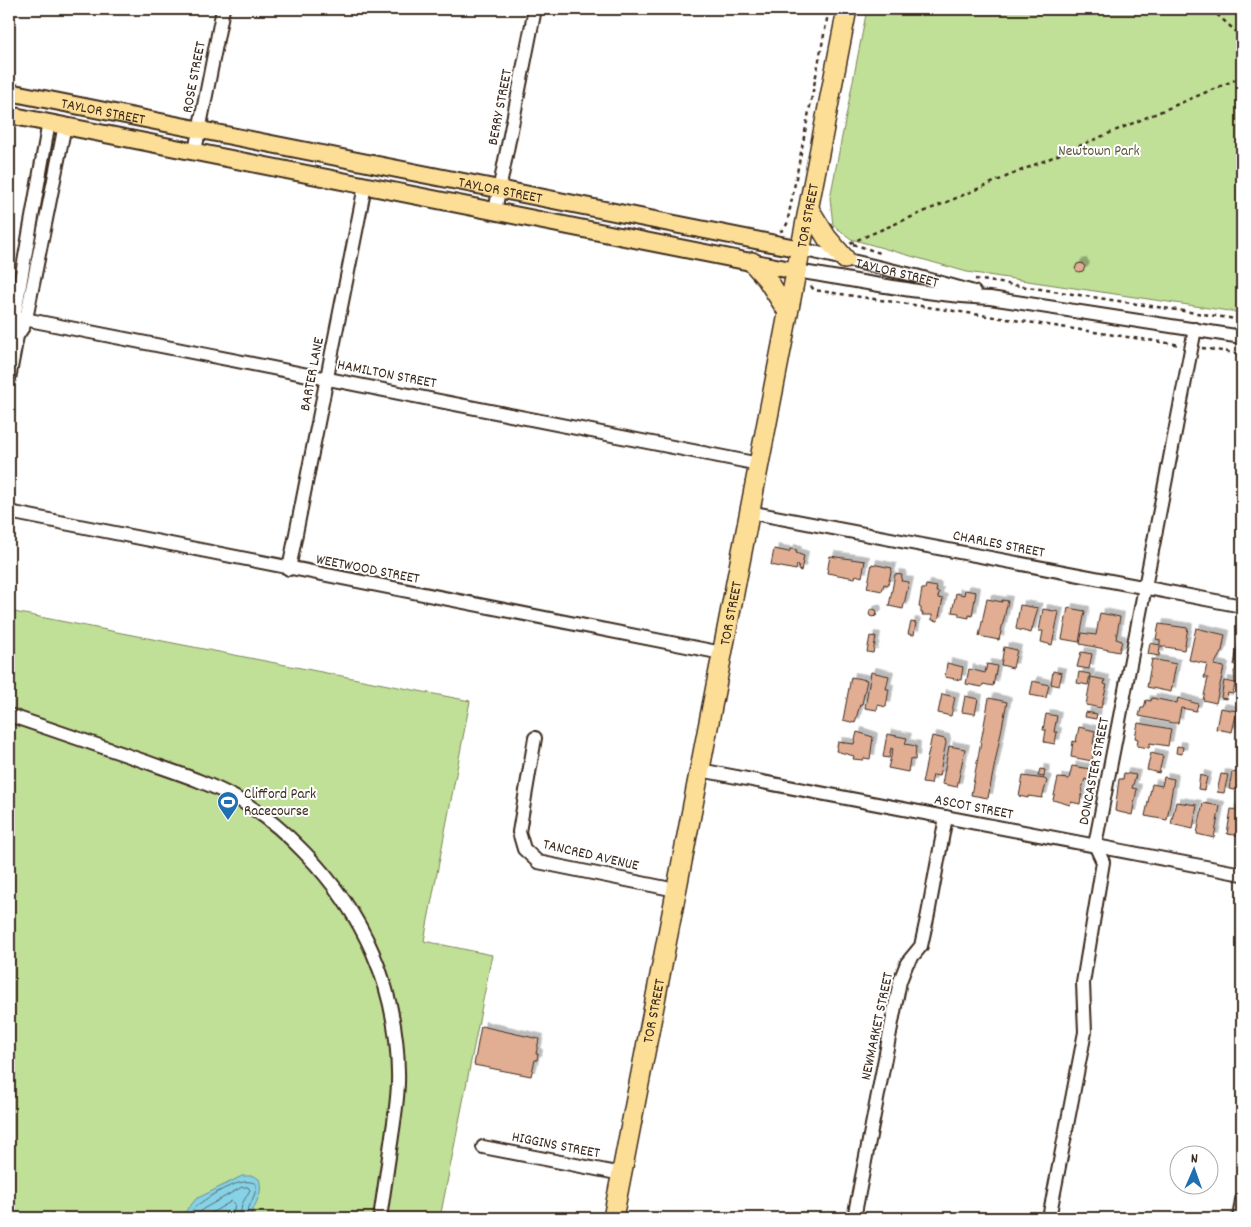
<svg xmlns="http://www.w3.org/2000/svg" width="1251" height="1227" font-family="Dekko,sans-serif">
<style>
.green{fill:#c0df97;stroke:#7e845a}
.water{fill:#86d2e6;stroke:#688f96}
.lines{fill:none;stroke-linecap:round;stroke-linejoin:round}
.shore{stroke:#596d6e;stroke-width:1}
.building{fill:#e1ae94;stroke:#3b2a1e;filter:url(#shadow)}
.minor-casing{stroke:#3b2a1e;stroke-width:16}
.major-casing{stroke:#3b2a1e;stroke-width:20}
.highway-casing{stroke:#3b2a1e;stroke-width:22}
.path{stroke:#3b2a1e;stroke-width:2.5;stroke-dasharray:4 4;stroke-linecap:butt}
.minor{stroke:#fff;stroke-width:12}
.major{stroke:#fdde96;stroke-width:16}
.highway{stroke:#fdde96;stroke-width:19}
.labels{text-anchor:middle;stroke-width:4;stroke-linejoin:round;paint-order:stroke}
.street-label{font-size:15px;fill:#3b2a1e;stroke:#fff}
.park-label{font-size:15px;fill:#5c573c;stroke:#fff}
.poi-label{font-size:15px;fill:#3b2a1e;stroke:#fff;text-anchor:start}
</style>
<defs>
<filter id="shadow"><feDropShadow dx="4.5" dy="-4.5" stdDeviation="0" flood-color="#0004"/></filter>
</defs>
<rect width="100%" height="100%" fill="#fff"/>
<filter id="ink" filterUnits="userSpaceOnUse"><feTurbulence type="fractalNoise" baseFrequency=".02" numOctaves="2"/><feDisplacementMap in="SourceGraphic" scale="10" xChannelSelector="R" yChannelSelector="G"/><feConvolveMatrix kernelMatrix="1 2 1 2 8 2 1 2 1" color-interpolation-filters="sRGB"/></filter>
<g filter="url(#ink)">
<g class="green">
<polygon points="867,9 1242,9 1242,313 967,272 851,239 833,225 830,198"/>
<polygon points="9,611 470,701 424,941 492,955 440,1218 9,1218"/>
</g>
<path class="water" d="M242,1176h11l6,3c5,15 -5,25 -9,39h-70l16,-19z"/>
<g class="lines">
<g class="shore">
<path d="M186,1218c4,-5 8,-11 13,-14 12,-9 44,-29 57,-20 1,12 -9,22 -10,34"/>
<polyline points="194,1218 203,1209 242,1187 248,1187 250,1190 242,1204 240,1218"/>
<polyline points="203,1218 232,1201 235,1204 232,1218"/>
</g>
</g>
<g class="building">
<polygon points="1082,263 1085,267 1083,271 1078,272 1075,269 1077,264"/>
<polygon points="774,549 789,552 790,549 797,550 796,553 804,556 801,571 798,570 799,565 797,565 796,570 771,565"/>
<polygon points="830,556 865,561 862,577 856,575 855,578 827,573"/>
<polygon points="872,564 892,568 888,585 884,584 882,591 867,588"/>
<polygon points="895,574 902,575 901,581 909,582 903,609 889,606"/>
<polygon points="926,585 937,587 936,592 939,592 938,598 943,599 938,621 932,620 932,615 922,615 923,613 921,613 921,608 919,607 922,589 925,589"/>
<polygon points="965,590 976,592 972,616 969,615 969,618 959,616 959,613 952,612 956,593 964,595"/>
<polygon points="987,599 1002,602 1002,600 1008,601 999,640 979,636"/>
<polygon points="1020,605 1038,608 1031,633 1016,629"/>
<polygon points="1068,608 1085,611 1079,642 1062,639"/>
<polygon points="1043,609 1059,612 1052,645 1041,642 1043,631 1039,631"/>
<circle cx="873" cy="613" r="4"/>
<polygon points="1100,613 1120,617 1116,639 1122,641 1119,652 1080,644 1082,633 1096,635"/>
<polygon points="911,622 916,623 914,635 908,634"/>
<polygon points="1159,624 1188,628 1184,650 1160,646 1159,656 1148,654 1150,643 1160,645 1160,640 1156,639"/>
<polygon points="1196,628 1225,635 1222,651 1214,665 1224,667 1216,703 1203,700 1208,678 1204,678 1207,664 1189,660"/>
<polygon points="870,636 876,637 873,653 867,652"/>
<polygon points="1238,643 1242,644 1242,685 1235,683 1233,694 1228,693 1226,699 1221,698 1224,681 1235,683 1234,671 1235,671 1236,665 1234,665"/>
<polygon points="1004,647 1017,650 1013,668 1001,665"/>
<polygon points="1081,652 1092,654 1089,669 1077,667"/>
<polygon points="1152,659 1176,664 1171,692 1147,687"/>
<polygon points="947,663 963,667 961,680 945,677"/>
<polygon points="987,664 997,666 993,686 983,684 982,687 966,684 969,669 985,673"/>
<polygon points="1053,671 1062,673 1059,686 1051,684"/>
<polygon points="871,672 889,676 886,689 889,689 886,707 878,705 877,710 865,708"/>
<polygon points="1079,672 1090,674 1088,685 1077,683"/>
<polygon points="851,677 867,680 862,704 860,704 855,723 843,720"/>
<polygon points="1091,677 1105,680 1104,684 1107,685 1101,708 1086,705"/>
<polygon points="1033,681 1049,685 1046,698 1030,695"/>
<polygon points="942,694 955,697 951,716 938,713"/>
<polygon points="965,696 978,699 975,714 962,712"/>
<polygon points="989,698 1007,702 988,798 971,795"/>
<polygon points="1152,698 1177,703 1178,698 1198,704 1196,711 1181,708 1178,723 1173,723 1139,716 1141,708 1144,708 1146,700 1151,701"/>
<polygon points="1220,708 1237,711 1232,732 1216,729"/>
<polygon points="1086,712 1097,714 1096,719 1085,717"/>
<polygon points="1046,714 1057,716 1054,732 1057,732 1055,744 1044,742 1046,730 1043,730"/>
<polygon points="1138,723 1171,729 1168,746 1150,743 1149,748 1137,746 1138,739 1135,738"/>
<polygon points="1079,727 1095,731 1093,744 1095,744 1092,761 1071,757 1073,741 1076,742"/>
<polygon points="857,732 873,737 870,759 864,758 863,760 853,759 854,756 836,751 838,742 854,744"/>
<polygon points="887,734 907,738 905,744 916,746 915,760 910,759 908,772 888,768 893,749 891,748 889,758 883,757"/>
<polygon points="932,736 945,739 946,743 939,776 933,775 931,784 922,783"/>
<polygon points="949,746 965,749 957,787 942,784"/>
<polygon points="1177,746 1183,747 1182,754 1176,753"/>
<polygon points="1151,753 1163,756 1159,773 1147,770"/>
<polygon points="1072,766 1091,769 1088,780 1085,779 1083,785 1080,804 1071,802 1070,805 1053,800 1058,778 1069,779"/>
<polygon points="1040,769 1045,770 1044,777 1038,776"/>
<polygon points="1232,772 1242,774 1240,791 1229,789"/>
<polygon points="1124,773 1136,775 1132,788 1137,789 1132,815 1115,811 1119,779 1123,779"/>
<polygon points="1221,774 1228,775 1224,793 1217,792"/>
<polygon points="1200,775 1207,777 1204,790 1198,789"/>
<polygon points="1023,776 1045,779 1047,781 1042,798 1028,796 1028,798 1019,796"/>
<polygon points="1164,777 1174,779 1167,820 1145,816 1152,784 1162,786"/>
<polygon points="1240,797 1242,797 1242,836 1227,834 1231,809 1238,810"/>
<polygon points="1176,802 1197,805 1193,829 1171,824"/>
<polygon points="1203,803 1220,806 1214,838 1197,834"/>
<polygon points="481,1026 539,1039 536,1054 538,1054 537,1060 535,1060 531,1076 474,1065"/>
</g>
<g class="lines">
<g class="minor-casing">
<g id="minor">
<polyline points="195,151 223,9"/>
<polyline points="495,211 535,9"/>
<path id="s1" d="M801,249l115,27 58,16"/>
<path d="M796,271c65,10 129,24 194,27l252,39"/>
<polyline points="9,316 759,464"/>
<polyline points="13,324 49,122"/>
<polyline points="9,379 17,336 23,327 26,319 65,125"/>
<polyline points="9,512 722,653"/>
<polyline points="749,512 1242,606"/>
<polyline points="289,569 365,186"/>
<path d="M9,715c43,15 86,29 129,44 33,12 67,22 98,39 25,14 48,33 68,54 59,60 93,135 94,220 1,21 -3,43 -6,64 -4,27 -8,55 -12,82"/>
<polyline points="535,738 519,832 524,849 538,862 676,890"/>
<polyline points="700,770 1242,874"/>
<polyline points="483,1147 622,1174"/>
<polyline points="854,1218 900,981 907,963 921,946 928,914 946,817"/>
<polyline points="1049,1218 1085,1032 1083,983 1103,862 1095,845 1195,329"/>
<polyline points="1239,1218 1242,1200"/>
</g>
</g>
<g class="major-casing">
<g id="major">
<path id="s2" d="M9,92l792,157"/>
<polyline points="9,115 796,271"/>
</g>
</g>
<g class="highway-casing">
<g id="highway">
<polyline points="809,209 827,238 845,259"/>
<polyline points="752,262 767,279 788,312"/>
<path id="s3" d="M613,1218l234,-1209"/>
</g>
</g>
<g class="path">
<polyline points="1211,9 1242,37"/>
<polyline points="780,231 783,230 787,224 829,9"/>
<polyline points="850,243 1242,77"/>
<polyline points="853,244 883,254"/>
<polyline points="975,279 1242,320"/>
<polyline points="811,286 814,290 1181,345"/>
<polyline points="1202,348 1242,354"/>
</g>
<use href="#minor" class="minor"/>
<use href="#major" class="major"/>
<use href="#highway" class="highway"/>
</g>
</g>
<defs>
<g id="stadium-pin" transform="scale(1.125)"><path d="M0 17L-7.5 6A9.5 9.5 0 1 1 7.5 6Z" fill="#1f6fb2" stroke="#fff"/><path d="M0-5a6.5 5 0 1 0 0 10a6.5 5 0 1 0 0-10ZM-3.5-1.8h7v3.6h-7Z" fill="#fff"/></g>
</defs>
<g fill-rule="evenodd">
<use href="#stadium-pin" x="228" y="802"/>
</g>
<g class="labels">
<g class="street-label">
<text transform="translate(193 77) rotate(-79)" y="5">ROSE STREET</text>
<text transform="translate(499 107) rotate(-79)" y="5">BERRY STREET</text>
<text dy="5" stroke="none"><textPath href="#s2" startOffset="96">TAYLOR STREET</textPath></text>
<text dy="5" stroke="none"><textPath href="#s2" startOffset="501">TAYLOR STREET</textPath></text>
<text dy="5" stroke="none"><textPath href="#s3" startOffset="1021">TOR STREET</textPath></text>
<text dy="5" stroke="none"><textPath href="#s1" startOffset="99">TAYLOR STREET</textPath></text>
<text transform="translate(387 373) rotate(11)" y="5">HAMILTON STREET</text>
<text transform="translate(311 374) rotate(-79)" y="5">BARTER LANE</text>
<text transform="translate(999 543) rotate(11)" y="5">CHARLES STREET</text>
<text transform="translate(368 568) rotate(11)" y="5">WEETWOOD STREET</text>
<text dy="5" stroke="none"><textPath href="#s3" startOffset="616">TOR STREET</textPath></text>
<text transform="translate(1093 771) rotate(-79)" y="5">DONCASTER STREET</text>
<text transform="translate(974 806) rotate(11)" y="5">ASCOT STREET</text>
<text transform="translate(591 854) rotate(13)" y="5">TANCRED AVENUE</text>
<text dy="5" stroke="none"><textPath href="#s3" startOffset="211">TOR STREET</textPath></text>
<text transform="translate(876 1026) rotate(-78)" y="5">NEWMARKET STREET</text>
<text transform="translate(556 1144) rotate(11)" y="5">HIGGINS STREET</text>
</g>
<g class="park-label">
<text x="1099" y="155">Newtown Park</text>
</g>
<g class="poi-label">
<text x="244" y="798">Clifford Park<tspan x="244" dy="17">Racecourse</tspan></text>
</g>
</g>
<rect width="1251" height="1227" fill="none" stroke="#fff" stroke-width="30"/>
<rect x="15" y="15" width="1221" height="1197" fill="none" stroke="#3b2a1e" stroke-width="2" filter="url(#ink)"/>
<g transform="translate(1194 1170) rotate(2)"><circle r="24" fill="#ffffff" stroke="#b1aaa5"/>
<path d="M0-4L9 19L0 12L-9 19Z" fill="#1f6fb2"/>
<text y="-8" font-size="14" font-weight="bold" text-anchor="middle" fill="#3b2a1e">N</text>
</g>
</svg>
